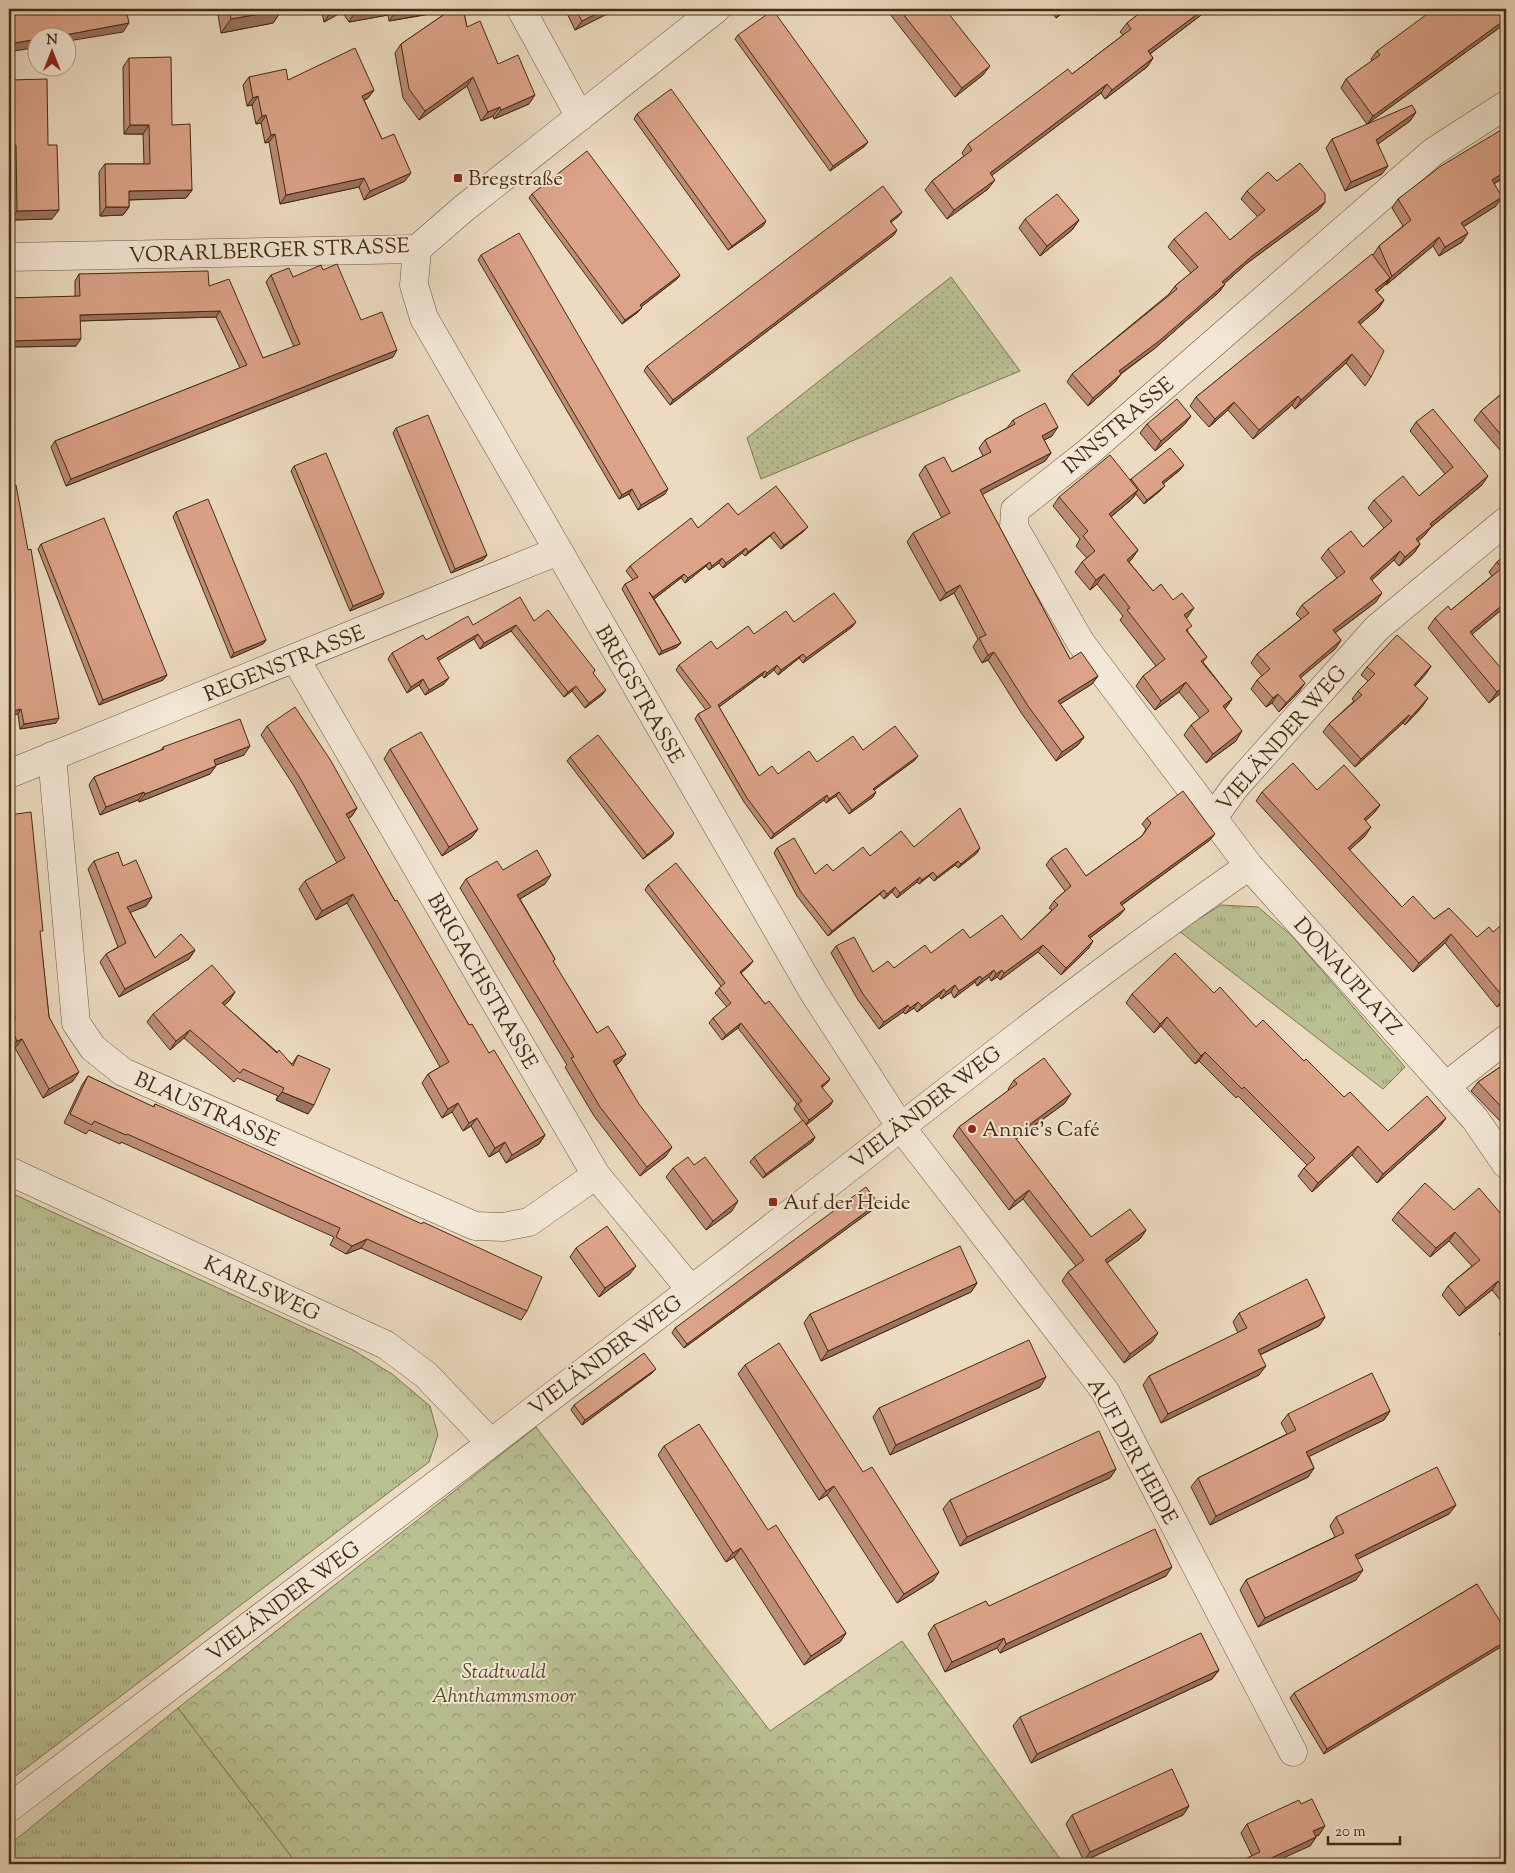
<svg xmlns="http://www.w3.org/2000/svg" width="1515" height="1873" font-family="'Sorts Mill Goudy',serif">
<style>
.grass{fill:url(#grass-tufts);stroke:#7f7650}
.forest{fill:url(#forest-crowns);stroke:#7f7650}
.park{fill:url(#park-dots);stroke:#7f7650}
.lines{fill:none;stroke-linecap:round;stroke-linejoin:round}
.minor-casing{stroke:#6f573c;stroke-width:29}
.minor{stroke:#f3e8d7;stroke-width:28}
.wall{fill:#bd8c76;stroke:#452b0f}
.shaded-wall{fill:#9a7260;stroke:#452b0f}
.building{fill:#dca389;stroke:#452b0f}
.poi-dot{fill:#8f2418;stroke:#f3e8d7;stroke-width:2}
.labels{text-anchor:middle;stroke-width:4;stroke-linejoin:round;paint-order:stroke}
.poi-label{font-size:21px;fill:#452b0f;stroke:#f3e8d7;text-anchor:start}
.street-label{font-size:21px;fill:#452b0f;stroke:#f3e8d7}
.park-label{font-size:21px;font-style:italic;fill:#5c4929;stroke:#f3e8d7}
</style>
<defs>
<pattern id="grass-tufts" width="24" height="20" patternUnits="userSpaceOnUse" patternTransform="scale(1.25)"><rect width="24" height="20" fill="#b9c092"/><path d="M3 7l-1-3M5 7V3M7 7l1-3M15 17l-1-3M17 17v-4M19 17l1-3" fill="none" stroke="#989c76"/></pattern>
<pattern id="forest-crowns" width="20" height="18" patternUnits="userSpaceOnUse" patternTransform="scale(1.25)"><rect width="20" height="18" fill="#b9c092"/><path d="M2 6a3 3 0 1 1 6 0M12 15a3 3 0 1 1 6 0" fill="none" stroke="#989c76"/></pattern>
<pattern id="park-dots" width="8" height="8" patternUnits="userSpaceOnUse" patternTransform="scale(1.25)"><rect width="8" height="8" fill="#b9c092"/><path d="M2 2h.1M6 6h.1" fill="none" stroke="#989c76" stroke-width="1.8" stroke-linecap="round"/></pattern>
</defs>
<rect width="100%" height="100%" fill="#ecdbc1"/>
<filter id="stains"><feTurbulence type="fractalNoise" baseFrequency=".004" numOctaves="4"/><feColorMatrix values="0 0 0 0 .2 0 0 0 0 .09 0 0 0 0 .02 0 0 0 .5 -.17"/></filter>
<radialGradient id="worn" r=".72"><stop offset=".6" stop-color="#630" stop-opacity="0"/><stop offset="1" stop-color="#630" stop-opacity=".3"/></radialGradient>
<g class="grass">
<polygon points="1221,905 1258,907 1292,936 1405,1067 1383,1089 1179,931"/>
<polygon points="9,1192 353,1350 392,1374 430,1406 438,1435 429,1462 9,1781"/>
<polygon points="178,1708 297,1864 9,1864 9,1845"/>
</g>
<polygon class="forest" points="536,1427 770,1731 902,1641 1064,1864 297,1864 178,1708"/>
<polygon class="park" points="951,277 1020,371 761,479 747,438"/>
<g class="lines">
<g class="minor-casing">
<g id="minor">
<polyline points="521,9 580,117"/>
<polyline points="1506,105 1433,152 1091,450 1015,510 1014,527 1081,643 1249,866 1475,1119 1506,1164"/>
<polyline points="417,249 414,285 424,318 814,993 900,1126 1105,1391 1293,1752"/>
<polyline points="9,257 417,249 463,209 716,9"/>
<polyline points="295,658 596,1175 691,1290"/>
<polyline points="52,756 76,1023 93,1048 123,1072 475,1226 503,1227 529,1222 596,1175"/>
<polyline points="9,774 558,551"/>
<polyline points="1213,818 1235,787 1377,628 1506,521"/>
<polyline points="1446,1086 1506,1039"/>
<polyline points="9,1171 386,1345 426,1375 490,1442"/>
<path d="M9,1808c244,-184 487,-368 729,-554 170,-131 335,-266 511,-388"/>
</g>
</g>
<use href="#minor" class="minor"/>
</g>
<g class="wall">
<polygon points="217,9 282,9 282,10 273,23 221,33"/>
<polygon points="321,9 463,9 467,27 498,64 529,104 494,119 493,116 481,121 467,86 419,120 403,98 395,53 401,44 449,11 389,21 388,15 349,22 342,12 324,22"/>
<polygon points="565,9 614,9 613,11 575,30"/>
<polygon points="886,9 945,9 983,75 955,97"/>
<polygon points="1049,9 1068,9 1056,18"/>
<polygon points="1145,9 1209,9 1150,54 1153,58 1147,67 1105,99 1101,93 992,175 988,189 947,219 925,190 932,181 964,156 962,153 968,144 1072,74 1123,35 1120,32 1127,23"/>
<polygon points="1506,9 1506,23 1367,124 1341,88 1346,79 1372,61 1371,59 1377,51"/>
<polygon points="738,35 865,146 830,171 735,39"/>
<polygon points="129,58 172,125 192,190 186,198 129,200 129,207 123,215 100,216 99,172 105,164 144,164 143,134 124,134 123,67"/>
<polygon points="249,77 288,80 374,90 368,98 364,100 382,139 405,181 364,200 359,187 280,204 269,142 265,143 261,123 256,124 252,105 247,106 243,85"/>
<polygon points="9,80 52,219 11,220"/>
<polygon points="1416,112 1410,121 1378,144 1382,174 1345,191 1326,148 1332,139"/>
<polygon points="637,114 763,226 728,250 634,119"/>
<polygon points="1506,127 1506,176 1494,184 1496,206 1463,227 1462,242 1439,256 1433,246 1386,285 1386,284 1377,292 1384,300 1378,309 1360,324 1371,377 1365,386 1346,363 1295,409 1292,405 1253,439 1228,410 1209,427 1190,406 1196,397 1373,255 1379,246 1403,226 1392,208 1398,199"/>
<polygon points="1277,181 1325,202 1319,210 1246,264 1224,284 1225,284 1219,292 1154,349 1121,374 1115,382 1088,406 1067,382 1072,374 1169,294 1175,286 1191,273 1168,247 1174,239 1230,240 1258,217 1241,199 1247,191"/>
<polygon points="532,194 680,275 677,279 641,307 642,308 638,312 622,324 529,198"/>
<polygon points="899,216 891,222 894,235 670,405 644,371 647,366"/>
<polygon points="1025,219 1079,220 1072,230 1040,256 1019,228"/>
<polygon points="481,255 665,494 638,510 629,494 619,499 478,260"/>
<polygon points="323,270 361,320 393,357 66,486 51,447 55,441 240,368 216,317 80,321 76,346 9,347 9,298 75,297 75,281 79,274 209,286 263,358 294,347 266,282 271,275 293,277"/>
<polygon points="1506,390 1506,457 1474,420 1481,411"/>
<polygon points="1191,416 1184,425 1155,451 1140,433 1147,424"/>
<polygon points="1013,420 1052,436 1044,440 1051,453 1045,461 982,494 1070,659 1098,676 1092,684 1060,704 1084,737 1078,745 1056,761 1022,714 988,660 982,663 973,647 978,639 954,593 940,601 907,542 913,533 942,518 919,475 925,466 952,472 983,456 979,448 985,440 1007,428"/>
<polygon points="1416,422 1482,485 1430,528 1425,535 1418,541 1420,544 1414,553 1399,566 1394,560 1372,580 1376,602 1335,633 1341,640 1335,649 1300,678 1299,692 1279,712 1272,703 1266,707 1251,689 1257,680 1262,676 1251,663 1257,654 1301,619 1296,614 1302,605 1337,578 1321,558 1328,549 1363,547 1384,528 1368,508 1374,500 1419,496 1445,474 1410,431"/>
<polygon points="396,428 487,555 483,560 451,573 393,433"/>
<polygon points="294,466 384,593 381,598 350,611 291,471"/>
<polygon points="9,467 56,723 20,729 18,714 10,715 9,708"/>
<polygon points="1180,470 1163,484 1165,486 1161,490 1144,504 1136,494 1132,499 1111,517 1138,550 1131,560 1129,562 1153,591 1186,618 1188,632 1207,657 1203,662 1232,699 1225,709 1236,741 1206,763 1184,735 1191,725 1200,718 1179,692 1155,710 1136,686 1143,676 1156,666 1120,620 1123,616 1097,584 1090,590 1075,572 1082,562 1087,558 1076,546 1080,539 1053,506 1059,497 1130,480 1131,479"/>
<polygon points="176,512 266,640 263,644 231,658 173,517"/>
<polygon points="738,515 808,527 804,531 781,549 770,536 745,556 742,553 723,568 719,563 709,570 706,566 685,583 681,578 654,599 681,643 677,647 659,655 622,589 625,584 633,580 626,571 630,566 698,528"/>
<polygon points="41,544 167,675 163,680 99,705 38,549"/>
<polygon points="1506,554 1506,606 1472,634 1504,690 1489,703 1428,628 1435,618 1451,610 1492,576 1489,572 1497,562"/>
<polygon points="534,621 595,670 593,673 602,695 585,708 572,691 564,697 511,631 480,649 474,639 438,660 444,684 425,695 419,685 407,693 388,659 392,653 426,640 473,625"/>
<polygon points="794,622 852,627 803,663 799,658 778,675 774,670 764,678 762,675 719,707 759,776 778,774 817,762 863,750 915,760 874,790 873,797 849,814 836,796 826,803 824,800 771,839 744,802 695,719 698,714 706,710 676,670 679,665 754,634"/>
<polygon points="1431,666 1425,675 1415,686 1422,707 1405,725 1403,723 1355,767 1323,732 1329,724 1354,701 1352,699 1358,691 1368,681 1361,675 1367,667"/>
<polygon points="1506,699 1506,709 1503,704"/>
<polygon points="267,726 357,808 351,817 348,818 395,901 469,1025 545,1135 539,1144 506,1163 499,1151 489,1157 471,1126 463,1131 452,1112 442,1118 422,1083 428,1074 440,1067 347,903 316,920 299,889 305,881 337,863 294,786 261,735"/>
<polygon points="163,747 244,755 216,765 210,774 139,802 138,800 100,815 89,785 94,777 161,750"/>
<polygon points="390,749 478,829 471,838 442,856 384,759"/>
<polygon points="570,757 671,838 643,859 567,761"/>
<polygon points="1317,790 1380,805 1374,813 1365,821 1365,836 1349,850 1402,907 1434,919 1449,908 1506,1000 1497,1007 1445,943 1413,972 1256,801 1262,792"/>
<polygon points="9,815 40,935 49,1017 73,1081 43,1098 15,1048 11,1050 9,1046"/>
<polygon points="1147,818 1210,840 1122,905 1120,915 1090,938 1089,948 1061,975 1038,952 1000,980 997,977 991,981 989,977 977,986 975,982 954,998 951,992 941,999 939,996 917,1012 914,1008 905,1014 903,1012 879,1029 858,1000 831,953 836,946 873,972 894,968 931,953 970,938 1021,940 1052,910 1049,908 1054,901 1065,891 1046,865 1051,858 1086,876 1142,836 1146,829 1142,824"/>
<polygon points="914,847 977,853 958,868 955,865 934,881 929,876 919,884 917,882 897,898 892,892 884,899 880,894 828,936 797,896 774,853 777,848 815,874 833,871 870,856"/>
<polygon points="94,861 123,866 152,897 146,906 130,912 155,958 195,950 189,959 119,997 100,962 106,954 118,947 88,869"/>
<polygon points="503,870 545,884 520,899 555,959 553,962 597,1033 626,1054 619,1063 616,1065 666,1156 640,1176 594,1116 565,1067 567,1065 460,888 466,879"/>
<polygon points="648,885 753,961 749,966 741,973 765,1004 830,1079 826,1084 822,1087 830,1106 806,1125 794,1109 797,1104 738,1028 722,1040 709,1023 713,1018 727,1007 715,993 721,986 645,890"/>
<polygon points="235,992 229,1001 224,1005 277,1052 292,1064 298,1055 308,1114 276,1100 278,1096 237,1078 234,1082 184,1038 170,1050 147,1022 153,1014"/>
<polygon points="1214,993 1256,1027 1304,1061 1344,1097 1388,1131 1446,1118 1440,1126 1377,1183 1352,1155 1312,1192 1298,1176 1304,1168 1307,1165 1238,1096 1236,1098 1199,1061 1195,1064 1161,1026 1154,1033 1126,1003 1132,994"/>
<polygon points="1506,1063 1506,1122 1503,1124 1471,1091 1478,1082"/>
<polygon points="88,1076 153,1107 155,1104 527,1311 521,1320 361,1248 346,1254 330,1245 334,1237 121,1142 120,1144 89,1130 86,1134 64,1123 82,1085"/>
<polygon points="1014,1080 1065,1103 1016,1139 1091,1237 1146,1230 1140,1239 1107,1263 1152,1342 1124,1363 1062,1281 1068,1272 1076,1266 1023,1199 1009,1210 953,1136 959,1127 1009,1090 1008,1089"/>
<polygon points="815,1137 812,1142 763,1178 750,1162 754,1157"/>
<polygon points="694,1165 732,1211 706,1230 666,1177 673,1168"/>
<polygon points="875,1208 684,1348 672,1333 675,1328"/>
<polygon points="1454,1210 1506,1220 1506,1307 1492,1290 1459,1316 1442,1295 1448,1286 1472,1266 1449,1241 1430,1257 1392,1220 1398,1212"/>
<polygon points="576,1248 630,1274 599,1297 570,1257"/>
<polygon points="977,1283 971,1292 821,1361 804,1323 810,1314"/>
<polygon points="1239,1313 1325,1317 1319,1326 1260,1355 1259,1375 1161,1423 1143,1385 1149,1376 1238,1333 1233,1322"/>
<polygon points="1506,1324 1506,1342 1499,1334"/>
<polygon points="745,1365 933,1581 897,1603 827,1495 819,1500 738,1374"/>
<polygon points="652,1373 582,1425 571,1410 574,1405"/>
<polygon points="1040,1387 890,1455 873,1417 879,1408"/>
<polygon points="1390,1411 1384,1420 1309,1456 1314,1468 1308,1477 1210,1525 1191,1487 1198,1478 1287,1434 1281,1423 1288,1414"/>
<polygon points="664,1446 768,1530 846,1633 840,1642 804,1665 734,1557 726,1562 658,1455"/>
<polygon points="1116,1469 1110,1478 960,1546 943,1509 950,1500"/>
<polygon points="1449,1514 1357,1559 1356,1580 1258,1627 1240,1590 1246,1580 1335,1537 1330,1526 1336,1517"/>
<polygon points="1166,1576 1000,1653 997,1648 945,1672 928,1634 934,1625 989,1606"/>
<polygon points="1477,1584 1324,1754 1290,1698 1294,1693"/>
<polygon points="1219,1670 1212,1679 1031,1763 1013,1726 1020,1717"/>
<polygon points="1189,1806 1183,1815 1084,1861 1066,1824 1072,1815"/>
<polygon points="1247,1824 1319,1835 1316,1836 1316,1837 1310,1846 1252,1856 1241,1833"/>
</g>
<g class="shaded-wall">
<polygon points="338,9 344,9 342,12 324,22 330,13"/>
<polygon points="375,9 393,9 388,15 349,22 355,12"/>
<polygon points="411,9 456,9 389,21 396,11"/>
<polygon points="606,9 614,9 613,11 575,30 582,21"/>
<polygon points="1062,9 1068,9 1056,18"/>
<polygon points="1204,9 1209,9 1142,60 1148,51"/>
<polygon points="282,10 273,23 221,33 231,19"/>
<polygon points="1506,19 1506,23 1367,124 1373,116"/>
<polygon points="129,23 123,32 68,41 68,38 49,38"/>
<polygon points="38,39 38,47 9,52 9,44"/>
<polygon points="1153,58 1147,67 1105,99 1112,90"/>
<polygon points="990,66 983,75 955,97 962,88"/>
<polygon points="473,77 467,86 419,120 425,111"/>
<polygon points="1107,84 1101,93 983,182 990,173"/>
<polygon points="374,90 368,98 356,104 362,96"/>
<polygon points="535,95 529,104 494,119 501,110"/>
<polygon points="258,96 252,105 247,106 253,98"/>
<polygon points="500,107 493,116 481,121 488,112"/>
<polygon points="1416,112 1410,121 1371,149 1376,140"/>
<polygon points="266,115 261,123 256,124 262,116"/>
<polygon points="130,125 149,125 143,134 124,134"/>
<polygon points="275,134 269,142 265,143 271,135"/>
<polygon points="868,142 865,146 830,171 833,166"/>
<polygon points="16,145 9,155 9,146"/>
<polygon points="1388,166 1382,174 1345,191 1351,182"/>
<polygon points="1506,171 1506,176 1485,189 1492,180"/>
<polygon points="411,173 405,181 364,200 370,191"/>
<polygon points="364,178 359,187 280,204 286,195"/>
<polygon points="995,180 988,189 947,219 954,210"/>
<polygon points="192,190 186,198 123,200 129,191"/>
<polygon points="1502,197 1496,206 1455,232 1461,223"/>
<polygon points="1325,202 1319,210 1246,264 1217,290 1222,282 1252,256"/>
<polygon points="106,207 129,207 123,215 100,216"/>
<polygon points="59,210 52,219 11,220 17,211"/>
<polygon points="902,212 899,216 886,226 890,221"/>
<polygon points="1079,220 1072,230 1040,256 1047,246"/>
<polygon points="766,221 763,226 728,250 732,246"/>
<polygon points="897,230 894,235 670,405 673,400"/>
<polygon points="1468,233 1462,242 1439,256 1445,247"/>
<polygon points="1439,237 1433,246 1386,285 1392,276"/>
<polygon points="680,275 677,279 637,310 640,305"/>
<polygon points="1390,278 1384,286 1369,299 1375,290"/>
<polygon points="1225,284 1219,292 1154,349 1113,379 1119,371"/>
<polygon points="1384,300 1378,309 1352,331 1358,322"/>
<polygon points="642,308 638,312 622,324 625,320"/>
<polygon points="220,311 216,317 76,321 80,315"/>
<polygon points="81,339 76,346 9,347 9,341"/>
<polygon points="397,350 393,357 66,486 71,479"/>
<polygon points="1352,354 1346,363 1295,409 1301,400"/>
<polygon points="1121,374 1115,382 1088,406 1093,398"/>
<polygon points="1298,396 1292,405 1253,439 1259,430"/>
<polygon points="1234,402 1228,410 1209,427 1215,419"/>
<polygon points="1191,416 1184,425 1155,451 1161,441"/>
<polygon points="1058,427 1052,436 1036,444 1042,436"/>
<polygon points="1051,453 1045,461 974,499 980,490"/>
<polygon points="1184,465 1180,470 1159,487 1162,482"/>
<polygon points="1488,476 1482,485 1430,528 1425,535 1410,548 1416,539 1430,524"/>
<polygon points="1165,486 1161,490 1144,504 1147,500"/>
<polygon points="632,489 629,494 619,499 622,495"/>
<polygon points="668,489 665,494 638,510 641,505"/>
<polygon points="1138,490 1132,499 1102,524 1109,514"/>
<polygon points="808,527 804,531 781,549 784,545"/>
<polygon points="774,532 770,536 745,556 748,552"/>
<polygon points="1420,544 1414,553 1399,566 1405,557"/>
<polygon points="746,548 742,553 723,568 726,563"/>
<polygon points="1138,550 1131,560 1120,569 1127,560"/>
<polygon points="1400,551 1394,560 1364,587 1370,578"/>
<polygon points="487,555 483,560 451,573 455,569"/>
<polygon points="722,558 719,563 709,570 712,566"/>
<polygon points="710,562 706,566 685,583 688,578"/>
<polygon points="684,574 681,578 650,602 653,597"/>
<polygon points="1104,574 1097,584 1090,590 1096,580"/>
<polygon points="960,585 954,593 940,601 946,593"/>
<polygon points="384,593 381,598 350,611 353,606"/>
<polygon points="1382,593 1376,602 1327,639 1333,630"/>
<polygon points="1506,602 1506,606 1463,642 1470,632"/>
<polygon points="1194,608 1187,618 1177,625 1184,615"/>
<polygon points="856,622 852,627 803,663 806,658"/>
<polygon points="516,625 511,631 480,649 484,643"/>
<polygon points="478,634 474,639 433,664 437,658"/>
<polygon points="266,640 263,644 231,658 234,653"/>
<polygon points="1341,640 1335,649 1292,685 1299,676"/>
<polygon points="681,643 677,647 659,655 662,651"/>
<polygon points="994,652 988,660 982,663 988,655"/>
<polygon points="803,654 799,658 778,675 781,670"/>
<polygon points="777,665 774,670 764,678 767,673"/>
<polygon points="1431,666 1425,675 1408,694 1414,685"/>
<polygon points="765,671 762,675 715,710 718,705"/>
<polygon points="167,675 163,680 99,705 103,700"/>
<polygon points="1098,676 1092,684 1052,709 1058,701"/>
<polygon points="449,678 444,684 425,695 429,690"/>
<polygon points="423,679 419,685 407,693 411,687"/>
<polygon points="1186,682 1179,692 1155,710 1161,701"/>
<polygon points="1305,683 1299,692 1279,712 1286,703"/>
<polygon points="1506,684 1506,687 1504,690 1489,703 1497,692"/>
<polygon points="576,686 572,691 564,697 568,692"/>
<polygon points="606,690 602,695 585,708 589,703"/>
<polygon points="1278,694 1272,703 1266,707 1273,698"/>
<polygon points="1428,698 1422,707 1405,725 1411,717"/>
<polygon points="1232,699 1225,709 1223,706"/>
<polygon points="21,709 18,714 10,715 13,711"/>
<polygon points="1409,715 1403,723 1355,767 1361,759"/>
<polygon points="59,718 56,723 20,729 24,724"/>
<polygon points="1242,731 1236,741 1206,763 1213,754"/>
<polygon points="1084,737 1078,745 1056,761 1062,752"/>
<polygon points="250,746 244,755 208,768 214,760"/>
<polygon points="918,756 915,760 870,793 873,789"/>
<polygon points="216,766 210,774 139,802 145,794"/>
<polygon points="144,792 138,800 100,815 106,807"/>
<polygon points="839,792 836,796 826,803 829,799"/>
<polygon points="876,792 873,797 849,814 852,810"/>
<polygon points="827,795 824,800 771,839 774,834"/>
<polygon points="1380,805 1374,813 1358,828 1364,819"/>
<polygon points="357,808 351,817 340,823 346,814"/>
<polygon points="1371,827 1365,836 1342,857 1348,848"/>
<polygon points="478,829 471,838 442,856 449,847"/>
<polygon points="674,833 671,838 643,859 647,855"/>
<polygon points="1215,834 1210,840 1116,909 1120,903"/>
<polygon points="980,848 977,853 958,868 961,864"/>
<polygon points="958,861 955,865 934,881 937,877"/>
<polygon points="933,872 929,876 919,884 922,880"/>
<polygon points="551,875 545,884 511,904 517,895"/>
<polygon points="920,877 917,882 897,898 900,893"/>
<polygon points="895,887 892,892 884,899 887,894"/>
<polygon points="884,890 880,894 828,936 832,931"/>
<polygon points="353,894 347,903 316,920 322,911"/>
<polygon points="152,897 146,906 122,916 127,907"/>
<polygon points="1125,909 1120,915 1083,943 1088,936"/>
<polygon points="1451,934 1445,943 1413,972 1419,963"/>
<polygon points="1093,941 1089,948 1061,975 1066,968"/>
<polygon points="1043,945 1038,952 1000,980 1004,973"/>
<polygon points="195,950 189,959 119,997 125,989"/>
<polygon points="753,961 749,966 736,977 740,972"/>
<polygon points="994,970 989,977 977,986 982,979"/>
<polygon points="1002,970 997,977 991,981 996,974"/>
<polygon points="980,976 975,982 954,998 959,991"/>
<polygon points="955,985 951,992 941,999 946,992"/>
<polygon points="944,989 939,996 917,1012 922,1006"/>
<polygon points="235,992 229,1001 216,1012 222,1003"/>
<polygon points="1506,996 1506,1000 1497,1007 1504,998"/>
<polygon points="918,1002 914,1008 905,1014 910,1008"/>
<polygon points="908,1005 903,1012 879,1029 884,1022"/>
<polygon points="1167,1017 1161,1026 1154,1033 1160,1024"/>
<polygon points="741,1023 738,1028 722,1040 726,1035"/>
<polygon points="190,1030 184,1038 170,1050 176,1041"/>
<polygon points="22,1039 15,1048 11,1050 17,1041"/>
<polygon points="1205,1052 1199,1061 1195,1064 1201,1056"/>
<polygon points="626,1054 619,1063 607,1070 613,1061"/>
<polygon points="79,1072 73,1081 43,1098 49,1089"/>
<polygon points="830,1079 826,1084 818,1091 821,1086"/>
<polygon points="282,1092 314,1105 308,1114 276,1100"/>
<polygon points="1071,1094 1065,1103 1008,1145 1014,1136"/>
<polygon points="833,1101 830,1106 806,1125 809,1120"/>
<polygon points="458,1103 452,1112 442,1118 448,1109"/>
<polygon points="477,1118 471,1126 463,1131 469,1123"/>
<polygon points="1446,1118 1440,1126 1377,1183 1383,1174"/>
<polygon points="545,1135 539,1144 506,1163 512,1155"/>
<polygon points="815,1137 812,1142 763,1178 766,1174"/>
<polygon points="505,1142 499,1151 489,1157 495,1148"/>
<polygon points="1358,1146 1352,1155 1312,1192 1318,1183"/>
<polygon points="672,1147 666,1156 640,1176 647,1167"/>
<polygon points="1029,1190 1023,1199 1009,1210 1015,1201"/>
<polygon points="738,1201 732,1211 706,1230 713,1221"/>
<polygon points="878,1203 875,1208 684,1348 687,1344"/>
<polygon points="1146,1230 1140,1239 1099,1269 1105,1260"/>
<polygon points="1455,1232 1449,1241 1430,1257 1436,1248"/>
<polygon points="367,1239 361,1248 346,1254 352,1246"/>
<polygon points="636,1266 630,1274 599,1297 605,1288"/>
<polygon points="1498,1281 1492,1290 1459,1316 1466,1308"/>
<polygon points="977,1283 971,1292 821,1361 828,1351"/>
<polygon points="1325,1317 1319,1326 1251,1359 1258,1350"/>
<polygon points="1158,1333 1152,1342 1124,1363 1130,1354"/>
<polygon points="1266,1366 1259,1375 1161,1423 1168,1414"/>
<polygon points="656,1369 652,1373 582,1425 585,1420"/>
<polygon points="1046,1377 1040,1387 890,1455 896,1445"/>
<polygon points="1390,1411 1384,1420 1300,1461 1306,1452"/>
<polygon points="1314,1468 1308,1477 1210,1525 1216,1516"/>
<polygon points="1116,1469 1110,1478 960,1546 967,1537"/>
<polygon points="834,1486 827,1495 819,1500 826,1491"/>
<polygon points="1456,1505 1449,1514 1348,1564 1355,1555"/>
<polygon points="741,1548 734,1557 726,1562 733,1553"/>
<polygon points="1172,1567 1166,1576 1000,1653 1006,1644"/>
<polygon points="1363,1570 1356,1580 1258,1627 1265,1618"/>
<polygon points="939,1572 933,1581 897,1603 904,1594"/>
<polygon points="846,1633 840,1642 804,1665 811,1656"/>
<polygon points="1004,1638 997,1648 945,1672 952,1662"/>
<polygon points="1506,1641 1506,1644 1324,1754 1327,1749"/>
<polygon points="1219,1670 1212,1679 1031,1763 1037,1754"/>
<polygon points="1189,1806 1183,1815 1084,1861 1090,1852"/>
<polygon points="1325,1826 1319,1835 1307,1840 1313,1831"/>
<polygon points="1316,1837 1310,1846 1270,1864 1262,1864 1265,1861"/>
</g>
<g class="building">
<polygon points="9,9 126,9 129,23 49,38 38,38 38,39 9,44"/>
<polygon points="229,9 282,9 282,10 231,19"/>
<polygon points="330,9 338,9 330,13"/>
<polygon points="353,9 375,9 355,12"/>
<polygon points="396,9 411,9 396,11"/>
<polygon points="452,9 463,9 467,27 480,21 498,64 518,55 535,95 501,110 500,107 488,112 473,77 425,111 409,89 401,44"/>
<polygon points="575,9 606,9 582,21"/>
<polygon points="899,9 945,9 990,66 962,88"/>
<polygon points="1145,9 1204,9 1148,51 1153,58 1112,90 1107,84 990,173 995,180 954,210 932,181 972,150 968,144 1068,69 1072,74 1131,29 1127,23"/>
<polygon points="1434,9 1506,9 1506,19 1373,116 1346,79 1380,55 1377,51"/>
<polygon points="773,10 868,142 833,166 738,35"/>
<polygon points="355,48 374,90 362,96 382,139 394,134 411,173 370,191 364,178 286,195 275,134 271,135 266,115 262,116 258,96 253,98 249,77 286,69 288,80"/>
<polygon points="171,57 172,125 190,124 192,190 129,191 129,207 106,207 105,164 150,164 149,125 130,125 129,58"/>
<polygon points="47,79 48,145 57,145 59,210 17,211 16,145 9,146 9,80"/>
<polygon points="671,89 766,221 732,246 637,114"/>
<polygon points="1412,105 1416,112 1376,140 1388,166 1351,182 1332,139"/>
<polygon points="1506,127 1506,171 1492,180 1502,197 1461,223 1468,233 1445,247 1439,237 1392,276 1379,246 1411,220 1398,199 1441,166"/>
<polygon points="587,151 680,275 640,305 642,308 625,320 532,194"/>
<polygon points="1300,163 1325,194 1325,202 1252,256 1222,282 1225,284 1159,341 1119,371 1121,374 1093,398 1072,374 1177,289 1175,286 1198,267 1174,239 1206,212 1230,240 1265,210 1247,191 1268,172 1277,181"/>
<polygon points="883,186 902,212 890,221 897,230 673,400 647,366"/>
<polygon points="1057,194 1079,220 1047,246 1025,219"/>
<polygon points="519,233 668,489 641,505 632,489 622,495 481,255"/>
<polygon points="1372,254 1390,278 1375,290 1384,300 1358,322 1384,351 1371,377 1352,354 1301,400 1298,396 1259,430 1234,402 1215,419 1196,397"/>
<polygon points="337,264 361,320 382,312 397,350 71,479 55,441 247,365 220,311 80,315 81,339 9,341 9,298 80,296 79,274 208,271 209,286 229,279 263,358 300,344 271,275 289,268 293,277 321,265 323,270"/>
<polygon points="1506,390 1506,441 1481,411"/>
<polygon points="1177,399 1191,416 1161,441 1147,424"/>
<polygon points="1045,403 1058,427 1042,436 1051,453 980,490 1070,659 1081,652 1098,676 1058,701 1084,737 1062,752 1028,706 994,652 988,655 979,638 986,635 960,585 946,593 913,533 950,513 925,466 944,457 952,472 991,452 985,440 1015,424 1013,420"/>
<polygon points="1433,409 1488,476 1430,524 1432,526 1416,539 1420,544 1405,557 1400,551 1370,578 1382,593 1333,630 1341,640 1299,676 1305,683 1286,703 1278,694 1273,698 1257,680 1270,669 1257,654 1309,613 1302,605 1345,572 1328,549 1351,531 1363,547 1392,521 1374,500 1403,476 1419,496 1453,467 1416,422"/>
<polygon points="428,415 487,555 455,569 396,428"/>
<polygon points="1170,448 1184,465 1162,482 1165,486 1147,500 1131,479"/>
<polygon points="326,453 384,593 353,606 294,466"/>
<polygon points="1110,455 1138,490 1109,514 1138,550 1127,560 1153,591 1161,584 1173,600 1182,593 1194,608 1184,615 1192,626 1186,630 1207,657 1201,661 1232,699 1223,706 1242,731 1213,754 1191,725 1209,711 1186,682 1161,701 1143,676 1165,659 1127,610 1130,608 1104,574 1096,580 1082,562 1095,551 1083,536 1088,531 1059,497"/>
<polygon points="9,467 12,486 16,485 28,550 31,549 59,718 24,724 21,709 13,711 9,687"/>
<polygon points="776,486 808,527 784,545 774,532 748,552 746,548 726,563 722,558 712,566 710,562 688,578 684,574 653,597 649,592 681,643 662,651 625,584 638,577 630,566 691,518 698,528 728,503 738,515"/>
<polygon points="208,499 266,640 234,653 176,512"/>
<polygon points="104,518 167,675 103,700 41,544"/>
<polygon points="1506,554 1506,602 1470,632 1506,674 1506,684 1497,692 1435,618 1448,606 1451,610 1502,568 1497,562"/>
<polygon points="834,593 856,622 806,658 803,654 781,670 777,665 767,673 765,671 718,705 759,776 772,766 778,774 809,751 817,762 853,736 863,750 895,726 918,756 873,789 876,792 852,810 839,792 829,799 827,795 774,834 747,798 698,714 711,707 679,665 711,641 717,649 748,626 754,634 786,611 794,622"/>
<polygon points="520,597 534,621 548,610 595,670 593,673 606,690 589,703 576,686 568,692 516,625 484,643 478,634 437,658 449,678 429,690 423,679 411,687 392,653 423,635 426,640 468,616 473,625"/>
<polygon points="1397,635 1431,666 1414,685 1428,698 1411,717 1409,715 1361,759 1329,724 1362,695 1358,691 1375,674 1367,667"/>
<polygon points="295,707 331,761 357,808 346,814 395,901 397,900 469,1025 472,1024 489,1053 494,1050 545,1135 512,1155 505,1142 495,1148 477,1118 469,1123 458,1103 448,1109 428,1074 449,1062 353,894 322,911 305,881 345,858 300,778 267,726"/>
<polygon points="240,719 250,746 214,760 216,766 145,794 144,792 106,807 94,777 164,749 163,747"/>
<polygon points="421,732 478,829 449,847 390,749"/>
<polygon points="598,735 674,833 647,855 570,757"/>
<polygon points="1293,763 1317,790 1344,765 1380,805 1364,819 1371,827 1348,848 1402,907 1413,896 1434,919 1449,908 1477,937 1489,927 1493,932 1504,923 1506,927 1506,996 1504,998 1451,934 1419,963 1262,792"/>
<polygon points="1183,791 1215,834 1120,903 1125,909 1088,936 1093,941 1066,968 1043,945 1004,973 1002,970 996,974 994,970 982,979 980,976 959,991 955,985 946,992 944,989 922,1006 918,1002 910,1008 908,1005 884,1022 863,994 836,946 854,937 873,972 888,961 894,968 925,945 931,953 963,929 970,938 1002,915 1021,940 1058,905 1054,901 1071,886 1051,858 1066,848 1086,876 1142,836 1151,823 1147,818"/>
<polygon points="960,808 980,848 961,864 958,861 937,877 933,872 922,880 920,877 900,893 895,887 887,894 884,890 832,931 801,892 777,848 794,838 815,874 827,864 833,871 863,847 870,856 901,831 914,847"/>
<polygon points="31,812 43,931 40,931 49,1017 79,1072 49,1089 22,1039 17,1041 9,1024 9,1022 15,1019 9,949 9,815"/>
<polygon points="537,850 551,875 517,895 555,959 553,961 597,1033 608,1026 626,1054 613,1061 639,1104 672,1147 647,1167 600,1107 571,1058 574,1057 466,879 497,861 503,870"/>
<polygon points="118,852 123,866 136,860 152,897 127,907 155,958 181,934 195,950 125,989 106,954 126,943 94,861"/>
<polygon points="676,863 753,961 740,972 765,1004 769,1001 830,1079 821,1086 833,1101 809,1120 798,1104 802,1101 741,1023 726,1035 713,1018 731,1003 719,988 725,983 648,885"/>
<polygon points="1175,953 1214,993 1220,987 1256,1027 1263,1020 1304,1061 1306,1059 1344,1097 1350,1092 1388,1131 1427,1096 1446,1118 1383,1174 1358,1146 1318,1183 1304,1168 1315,1158 1244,1087 1242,1089 1205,1052 1201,1056 1167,1017 1160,1024 1132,994"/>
<polygon points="212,965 235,992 222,1003 277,1053 279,1050 293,1066 298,1055 330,1069 314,1105 282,1092 284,1088 243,1069 240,1073 190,1030 176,1041 153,1014"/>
<polygon points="1044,1058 1071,1094 1014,1136 1091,1237 1130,1209 1146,1230 1105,1260 1158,1333 1130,1354 1068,1272 1084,1260 1029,1190 1015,1201 959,1127 1017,1084 1014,1080"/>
<polygon points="1506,1063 1506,1112 1478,1082"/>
<polygon points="88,1076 154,1107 155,1104 210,1128 422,1224 423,1222 542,1277 527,1311 367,1239 352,1246 336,1237 340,1228 127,1134 126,1135 94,1121 92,1125 70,1114"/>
<polygon points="803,1120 815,1137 766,1174 754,1157"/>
<polygon points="688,1157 694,1165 705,1157 738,1201 713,1221 673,1168"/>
<polygon points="1425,1183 1454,1210 1479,1188 1506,1220 1506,1291 1498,1281 1466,1308 1448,1286 1480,1260 1455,1232 1436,1248 1398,1212"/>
<polygon points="866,1187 878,1203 687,1344 675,1328"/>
<polygon points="607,1226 636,1266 605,1288 576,1248"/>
<polygon points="960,1246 977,1283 828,1351 810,1314"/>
<polygon points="1307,1279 1325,1317 1258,1350 1266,1366 1168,1414 1149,1376 1247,1328 1239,1313"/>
<polygon points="1029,1340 1046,1377 896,1445 879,1408"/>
<polygon points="779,1343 863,1472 872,1467 939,1572 904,1594 834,1486 826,1491 745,1365"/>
<polygon points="644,1353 656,1369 585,1420 574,1405"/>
<polygon points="1372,1373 1390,1411 1306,1452 1314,1468 1216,1516 1198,1478 1296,1430 1288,1414"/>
<polygon points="699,1424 768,1530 776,1525 846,1633 811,1656 741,1548 733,1553 664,1446"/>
<polygon points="1099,1431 1116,1469 967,1537 950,1500"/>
<polygon points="1437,1467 1456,1505 1355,1555 1363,1570 1265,1618 1246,1580 1344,1533 1336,1517"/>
<polygon points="1155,1529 1172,1567 1006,1644 1004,1638 952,1662 934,1625 986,1601 989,1606"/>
<polygon points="1477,1584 1506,1631 1506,1641 1327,1749 1294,1693"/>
<polygon points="1201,1633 1219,1670 1037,1754 1020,1717"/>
<polygon points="1172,1769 1189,1806 1090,1852 1072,1815"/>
<polygon points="1312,1799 1325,1826 1313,1831 1316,1837 1265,1861 1266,1864 1234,1864 1260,1852 1247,1824 1299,1800 1301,1804"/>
<polygon points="1359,1860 1363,1864 1353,1864"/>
</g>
<g class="poi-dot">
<rect x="453" y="173" width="10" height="10" rx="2.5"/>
<circle cx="972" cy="1129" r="5"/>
<rect x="768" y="1197" width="10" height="10" rx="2.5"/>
</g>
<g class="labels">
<g class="poi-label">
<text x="468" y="185">Bregstraße</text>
<text x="982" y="1136">Annie's Café</text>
<text x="783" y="1209">Auf der Heide</text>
</g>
<g class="street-label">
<text transform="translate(269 250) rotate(-2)" y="7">VORARLBERGER STRASSE</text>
<text transform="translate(1118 425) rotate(-40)" y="7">INNSTRASSE</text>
<text transform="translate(284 663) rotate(-22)" y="7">REGENSTRASSE</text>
<text transform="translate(640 694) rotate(60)" y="7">BREGSTRASSE</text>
<text transform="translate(1281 738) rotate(-49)" y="7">VIELÄNDER WEG</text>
<text transform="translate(1348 976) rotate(48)" y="7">DONAUPLATZ</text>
<text transform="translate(483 981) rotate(60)" y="7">BRIGACHSTRASSE</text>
<text transform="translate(925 1107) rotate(-38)" y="7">VIELÄNDER WEG</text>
<text transform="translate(207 1109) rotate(24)" y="7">BLAUSTRASSE</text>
<text transform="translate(262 1288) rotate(25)" y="7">KARLSWEG</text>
<text transform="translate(605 1355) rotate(-37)" y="7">VIELÄNDER WEG</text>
<text transform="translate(1133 1451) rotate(61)" y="7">AUF DER HEIDE</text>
<text transform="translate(283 1601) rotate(-37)" y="7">VIELÄNDER WEG</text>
</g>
<g class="park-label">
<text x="504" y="1678">Stadtwald<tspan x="504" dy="24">Ahnthammsmoor</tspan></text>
</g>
</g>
<rect width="1515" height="1873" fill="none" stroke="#ecdbc1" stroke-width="30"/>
<rect x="10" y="10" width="1495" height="1853" fill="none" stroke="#452b0f" stroke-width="2.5"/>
<rect x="15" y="15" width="1485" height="1843" fill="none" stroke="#452b0f"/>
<g transform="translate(52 52)"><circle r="24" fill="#f3e8d7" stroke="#ad9c87"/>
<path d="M0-4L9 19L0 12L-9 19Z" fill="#8f2418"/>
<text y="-8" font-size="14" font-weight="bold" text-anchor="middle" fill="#452b0f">N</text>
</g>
<path d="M1328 1836v8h72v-8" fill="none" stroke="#452b0f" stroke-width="2.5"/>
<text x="1335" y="1836" font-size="15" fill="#452b0f" stroke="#f3e8d7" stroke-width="4" paint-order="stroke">20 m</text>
<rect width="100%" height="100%" filter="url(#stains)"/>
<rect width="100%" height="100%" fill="url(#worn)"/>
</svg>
